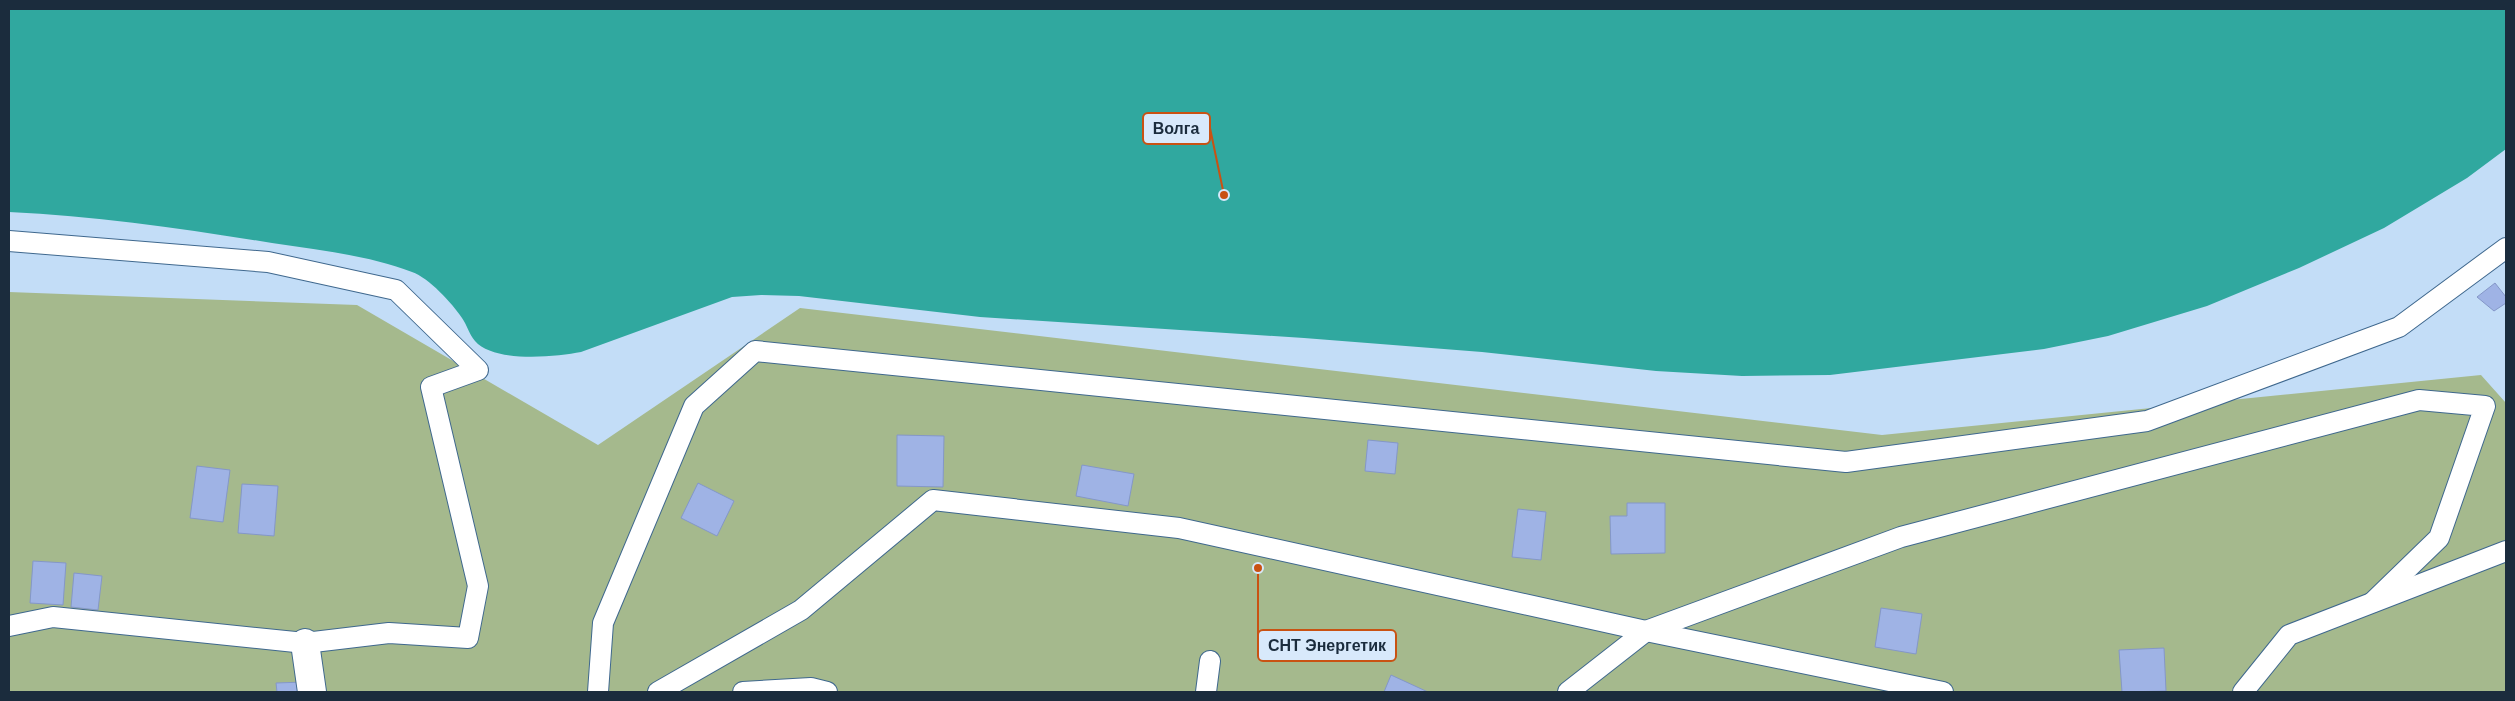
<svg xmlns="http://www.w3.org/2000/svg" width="2515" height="701" font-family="Helvetica,sans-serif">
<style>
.green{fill:#a5b98d}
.water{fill:#30a89f}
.building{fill:#9fb3e5;stroke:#8497c8}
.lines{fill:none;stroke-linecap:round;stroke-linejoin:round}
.service-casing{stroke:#3f688e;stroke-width:22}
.minor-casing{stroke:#3f688e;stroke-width:30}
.service{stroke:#fff;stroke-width:20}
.minor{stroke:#fff;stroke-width:28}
.leader{fill:none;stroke:#c95213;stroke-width:2}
.callout-dot{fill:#c95213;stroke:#d8e9fb;stroke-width:2}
.callout{fill:#d8e9fb;stroke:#c95213;stroke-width:2}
.callout-label{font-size:16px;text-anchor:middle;font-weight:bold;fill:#1b2c3d}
</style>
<rect width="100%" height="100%" fill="#c3ddf7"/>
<polygon class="green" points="9,292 357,305 598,445 800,308 1882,435 2481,375 2506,403 2506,692 9,692"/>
<path class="water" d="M9,9h2497v140l-39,29 -83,50 -85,40 -92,38 -99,30 -64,13 -214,26 -88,1 -86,-5 -174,-19 -178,-14 -324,-21 -181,-21 -38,-1 -29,2 -151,55c-26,5 -87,11 -106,-11 -6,-7 -8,-16 -13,-23 -10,-15 -33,-40 -50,-46 -45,-17 -93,-22 -140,-29 -87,-14 -175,-27 -263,-31z"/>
<g class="building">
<polygon points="2495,283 2506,297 2506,303 2494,311 2477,297"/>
<polygon points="897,435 944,436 943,487 897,486"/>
<polygon points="1368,440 1398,443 1395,474 1365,471"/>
<polygon points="1082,465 1134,474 1128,506 1076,496"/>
<polygon points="197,466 230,470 223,522 190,518"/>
<polygon points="698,483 734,501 717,536 681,518"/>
<polygon points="242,484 278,486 274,536 238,533"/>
<polygon points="1627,503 1665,503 1665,553 1611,554 1610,516 1627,516"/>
<polygon points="1518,509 1546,512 1541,560 1512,557"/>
<polygon points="33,561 66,563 63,605 30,603"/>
<polygon points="74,573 102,576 98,610 71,607"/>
<polygon points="1881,608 1922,614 1916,654 1875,647"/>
<polygon points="2164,648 2166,691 2122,692 2119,650"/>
<polygon points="1391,675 1428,692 1384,692"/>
<polygon points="305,682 305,692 277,692 276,683"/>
</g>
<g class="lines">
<g class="service-casing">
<g id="service">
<polyline points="9,241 268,262 396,290 478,370 431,387 478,586 468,638 389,633 305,643 53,617 9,626"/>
<polyline points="598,692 603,623 694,406 755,351 1846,462 2147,421 2399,327 2506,248"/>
<polyline points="658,692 801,610 933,500 1179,528 1646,631 1943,692"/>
<polyline points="743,692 811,688 827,692"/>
<polyline points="1206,692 1210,661"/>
<polyline points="1568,692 1646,631 1901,537 2419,400 2485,406 2439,538 2373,602"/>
<polyline points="2243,692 2289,635 2506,551"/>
</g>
</g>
<g class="minor-casing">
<polyline id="minor" points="305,643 312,692"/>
</g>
<use href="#service" class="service"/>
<use href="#minor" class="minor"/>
</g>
<path class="leader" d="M1224 195L1210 128M1258 568L1258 645"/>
<g class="callout-dot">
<circle cx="1224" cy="195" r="5"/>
<circle cx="1258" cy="568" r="5"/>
</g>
<g class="callout">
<rect x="1143" y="113" width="67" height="31" rx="5"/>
<rect x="1258" y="630" width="138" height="31" rx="5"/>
</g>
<g class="callout-label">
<text x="1176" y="134">Волга</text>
<text x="1327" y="651">СНТ Энергетик</text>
</g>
<rect width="2515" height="701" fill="none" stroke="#1b2c3d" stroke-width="20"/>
</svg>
